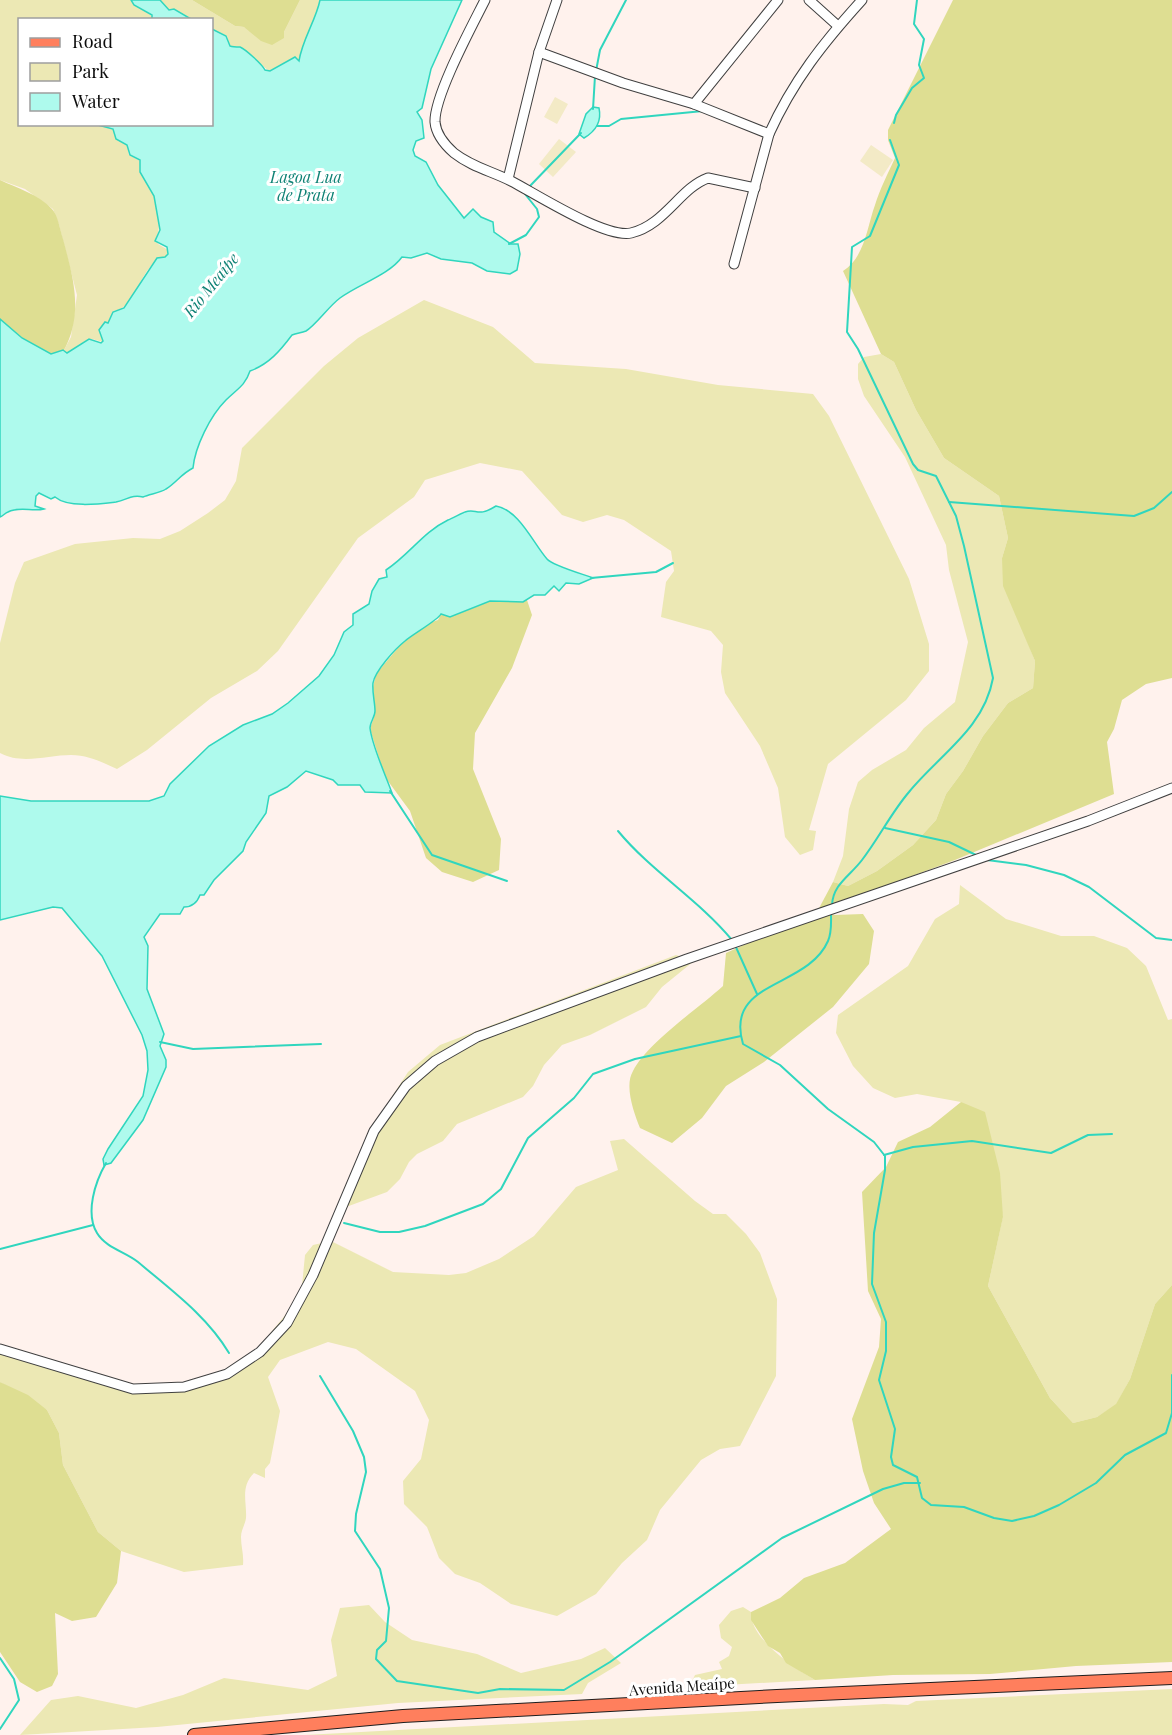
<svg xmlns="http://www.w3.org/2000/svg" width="1172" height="1735" font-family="'Playfair Display',serif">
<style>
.green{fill:#ece8b4}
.forest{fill:#dede92}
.pitch{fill:#f3eac6}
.water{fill:#aefaed;stroke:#30d6be;stroke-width:1.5}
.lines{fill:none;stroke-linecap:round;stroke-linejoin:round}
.stream{stroke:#30d6be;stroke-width:2}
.minor-casing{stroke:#404040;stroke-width:11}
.major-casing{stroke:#1e1e1e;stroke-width:14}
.minor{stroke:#fff;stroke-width:9}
.major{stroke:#ff7f5d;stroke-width:12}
.labels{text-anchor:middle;stroke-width:6;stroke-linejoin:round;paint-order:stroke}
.street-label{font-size:15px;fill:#0d0d0d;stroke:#fff}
.water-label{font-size:16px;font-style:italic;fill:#0f8275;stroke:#fff}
</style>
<rect width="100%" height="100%" fill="#fff2ed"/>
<g class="green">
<path d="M0,0h131l22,17 -1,3h-132v104l78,1 15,4 3,10 11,6 2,10 11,6c1,15 10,21 14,35 3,9 8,35 2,41l2,7 10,6 -2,7c-26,4 -29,53 -53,54l-5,12 -2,-1 -7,8 4,12 -11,-3 -25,14 -3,-3 7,-13 6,-42 -18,-70 -6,-16 -28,-20 -25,-9z"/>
<path d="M160,0h32l43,26 49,6 16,-32h20c-3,18 -18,43 -21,61l-4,-4 -26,14 -28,-23 -11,-2 -3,-10 -15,-7v-9l-21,-1 -18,-10 -4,1z"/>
<path d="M424,300l69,27 42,36 91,6 92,16 95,9 16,22 80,163 20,65v27l-23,29 -78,64 -19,66 7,1 -3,19 -13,5 -15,-18 -7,-49 -18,-42 -35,-53 -4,-21 2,-27 -12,-14 -50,-14 5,-35 8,-11 -3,-20 -47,-31 -17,-5 -24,7 -21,-7 -40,-44 -42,-8 -55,17 -11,17 -56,41 -80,113 -21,20 -46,27 -64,52 -30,19c-15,-7 -29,-14 -46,-14 -23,0 -49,10 -71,-2v-110l15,-60 9,-21 51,-18 58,-6 27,1 20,-8 28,-18 17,-13 11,-19 6,-33 82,-82 34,-28z"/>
<polygon points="881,354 894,362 916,410 944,458 999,496 1008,538 1002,558 1022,628 1035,661 1033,688 1008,703 983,736 963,771 946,794 936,820 913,845 877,871 848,886 833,882 843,856 849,809 858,782 872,770 906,750 924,728 955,702 968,642 949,570 946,545 905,457 864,396 858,379 858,364 864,357"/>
<polygon points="960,885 1006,919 1061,936 1094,936 1127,948 1146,966 1168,1020 1172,1019 1172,1285 1155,1304 1130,1379 1116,1405 1097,1417 1073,1423 1050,1398 988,1286 1003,1216 961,1102 917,1094 895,1098 873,1088 853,1066 836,1033 838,1015 908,966 935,919 959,904"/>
<polygon points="676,955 694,961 662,987 646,1007 590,1035 562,1045 544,1065 533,1086 523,1097 457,1124 443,1141 417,1154 409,1162 400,1179 387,1192 346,1207 382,1112 408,1072 440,1045"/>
<path d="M624,1139l71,62 18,13h13l20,20 14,19 17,46 -1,77 -36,70 -20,3 -19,11 -41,50 -13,30 -25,23 -26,31 -39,22 -46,-12 -31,-21 -25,-9 -16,-16 -12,-31 -23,-23 -1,-23 18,-22 8,-39 -14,-29 -59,-42 -28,-7 -48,18 -12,17 12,34 -10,52 -5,6v9l-11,-5c-14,14 -7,29 -8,45 -1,7 -5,12 -5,19 0,10 3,18 2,28l-59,7 -63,-21 -23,-19 -35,-67 -4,-32 -12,-23 -47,-28v-35l145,42 50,-5 54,-25 52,-63 4,-41 8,-10 18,-4 62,31 56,3 17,-2 33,-14 35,-23 42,-49 42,-17 -8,-29z"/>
<polygon points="369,1605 385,1622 412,1640 477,1654 521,1673 581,1659 605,1648 621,1663 588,1683 582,1694 398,1703 157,1727 20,1735 51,1700 78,1696 136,1708 183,1695 224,1678 308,1690 337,1676 331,1640 340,1608"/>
<path d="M743,1607l8,5c-1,27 43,56 64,68l-126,7 6,-12 27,-6 -3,-7 10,-6 3,-9 -11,-9 -2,-13 12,-14z"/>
<polygon points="1172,1689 1172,1735 305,1735 884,1704 908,1705 916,1701"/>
</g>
<g class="forest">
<polygon points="192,0 300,0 284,32 284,38 272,45 261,41 244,27 235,26"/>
<path d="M953,0h219v678l-26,6 -24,16 -8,29 -7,13 7,52 -159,66 -136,51 16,4 28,-1 11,17 -5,33 -36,43 -69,55 -38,24 -24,32 -30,25 -32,-15c-6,-15 -16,-42 -7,-57 14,-28 66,-63 90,-85l3,-33 91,-41 16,-30 15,4 29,-15 36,-26 23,-25 10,-26 17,-23 20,-35 25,-33 25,-15 2,-27 -32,-75 -1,-28 6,-20 -9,-42 -55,-38 -28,-48 -22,-48 -13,-8 -38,-83c22,-14 24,-44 32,-66 5,-16 13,-32 20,-47l-7,-18v-10z"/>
<path d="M0,180c17,8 38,14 52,29 6,6 8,21 11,30 10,38 21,74 1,111l-13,4 -29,-16 -22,-19z"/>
<polygon points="517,600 527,600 532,615 512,668 475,733 473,769 501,839 499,870 473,882 442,872 426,858 410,811 385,777 370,729 375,714 373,687 376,674 402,643 426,624 438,620 441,614 450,617 491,601"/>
<polygon points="961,1102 985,1112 1000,1173 1003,1217 988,1286 1050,1398 1073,1423 1097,1417 1116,1404 1130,1379 1155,1304 1172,1285 1172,1662 1076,1666 990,1674 893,1675 815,1680 786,1663 780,1653 768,1646 751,1620 751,1612 780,1598 804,1578 845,1563 891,1529 874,1503 863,1471 852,1419 879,1347 881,1319 868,1291 862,1192 886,1167 898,1142 930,1127"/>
<polygon points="0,1382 28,1395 47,1410 59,1433 63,1465 98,1532 121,1551 117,1583 96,1617 72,1621 55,1613 58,1674 52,1686 37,1692 20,1682 0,1652"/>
</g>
<g class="pitch">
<polygon points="555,97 568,104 557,124 544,117"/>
<polygon points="559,139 576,152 553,177 539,164"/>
<polygon points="871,145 893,160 882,177 860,161"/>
</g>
<g class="water">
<polygon points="131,0 160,0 169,10 174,9 191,19 152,19 152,15 134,5"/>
<path d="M320,0h142l-31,69 -9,39 -5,4 5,8 2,18 -8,3 -3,9 2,6 11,6 12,23 26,33 9,-9 8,8 12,5 1,10 17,12h7l2,10 -3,16 -7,4 -23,-3 -15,-8 -31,-4 -14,-6 -16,5 -9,-1c-13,18 -43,27 -62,41 -11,8 -25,28 -34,33 -5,2 -9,2 -14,4 -12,16 -23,29 -42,36 -5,15 -13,18 -24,29 -16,16 -31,47 -33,68 -12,6 -17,15 -27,21 -6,4 -16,5 -23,8 -11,-3 -16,3 -27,5 -17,2 -48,6 -61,-5l-4,2 -12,-6 -3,3 -1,10 9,3c-11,3 -25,-3 -36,3 -3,1 -5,4 -8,5v-198l22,19 29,16 12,-4 4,3 22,-14 12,4 2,-2 -4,-11 6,-8 3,1 5,-11 11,-4 33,-50 8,-1 3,-3 -1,-7 -12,-6 5,-11 -6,-34 -14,-24v-12l-10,-5 -3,-10 -11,-6 -3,-10 -15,-4 114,-1v-95l14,7 4,10c3,1 6,1 10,1 5,2 22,17 25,23l5,1 25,-14 4,4c3,-21 17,-41 21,-61z"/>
<path d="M593,107l6,1c3,14 -3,23 -15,30l-5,-4 7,-20z"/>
<path d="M496,506c23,4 37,37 51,53 6,7 39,16 46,19l-14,6 -13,-1 -7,8 -5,-5 -9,9h-11l-11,7 -33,-1 -40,16 -9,-3c-3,6 -28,20 -36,27 -10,8 -30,30 -32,42 -1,10 2,19 2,28 0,6 -5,11 -5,17 2,18 16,48 22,65l-27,-1 -5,-7h-22l-5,-5 -27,-9 -19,16 -18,9 -3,17 -20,29 -3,9 -29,29 -10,15h-4c-3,8 -8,12 -16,12l-4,7h-20l-16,23 4,9 -1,43 17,45 -4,12 6,14v7l-23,53 -32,43 -7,2 -1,-6 5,-10 35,-53 5,-26 -1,-19 -5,-16 -40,-79 -40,-48 -9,-1 -53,13v-124l31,5h118l15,-5 6,-12 39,-38 34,-21 29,-11 16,-11 31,-27 15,-21 10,-23 9,-7v-11l16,-10 3,-13 7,-12 8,-2 -1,-7c23,-15 37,-38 62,-50 3,-1 16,-8 17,-8 12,-4 12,6 31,-6z"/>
</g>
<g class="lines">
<g class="stream">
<polyline points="596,71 600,50 626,0"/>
<polyline points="593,109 595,76"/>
<polyline points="894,123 896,115 912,88 924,78 919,65 924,39 914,24 917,0"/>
<polyline points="597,126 609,126 621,119 703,111"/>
<polyline points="529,187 581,133"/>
<polyline points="509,244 526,235 539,217 537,209 525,194"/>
<polyline points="949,502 1134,516 1154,508 1172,492"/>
<polyline points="591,578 656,572 673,563"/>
<polyline points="390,791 432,855 507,881"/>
<polyline points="885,828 949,842 976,855"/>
<path d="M618,831c34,41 80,68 114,109"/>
<polyline points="987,860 1026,865 1064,875 1089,887 1156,938 1172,940"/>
<path d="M832,905c1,-21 18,-29 30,-45 17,-22 29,-47 47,-68 30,-37 75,-63 84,-114l-29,-132 -8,-30 -20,-40 -18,-6 -5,-6 -55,-115 -11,-17 5,-85 18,-11 29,-71 -9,-25"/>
<path d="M831,913c0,10 1,19 -3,28 -21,48 -104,39 -85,103l37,21 48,44 46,33 11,14v14l-11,63 -2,51 14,38v29l-7,29 16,49 -4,28 2,8 24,12 5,21 9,7 33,2 30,11 18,3 22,-5 25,-11 37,-22 29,-28 41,-22 6,-20v-38"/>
<polyline points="735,945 757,994"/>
<polyline points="160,1042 193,1049 321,1044"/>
<polyline points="884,1155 913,1147 972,1141 1051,1153 1088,1135 1112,1134"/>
<path d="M106,1163c-11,19 -21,50 -9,70 9,15 29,19 41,29 33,28 69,54 91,91"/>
<polyline points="344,1223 380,1232 399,1232 425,1226 483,1204 501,1189 528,1138 574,1098 593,1074 635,1059 741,1036"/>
<polyline points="0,1249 93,1225"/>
<polyline points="320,1376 353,1431 364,1457 366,1472 356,1514 355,1531 380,1569 389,1608 386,1641 377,1650 376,1659 397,1681 478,1693 500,1689 564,1690 610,1662 782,1538 883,1489 904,1483 920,1483"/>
<polyline points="0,1658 14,1679 19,1700 0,1729"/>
</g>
<g class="minor-casing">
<g id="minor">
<path d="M485,0c-13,26 -51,96 -50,122 1,12 10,23 19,31 18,14 37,18 57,28 25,13 95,58 120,52 34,-8 49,-45 77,-55l47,10"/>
<polyline points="809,0 838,26"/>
<polyline points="539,52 623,83 694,104 769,134 734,264"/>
<polyline points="694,104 778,0"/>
<path d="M769,134c24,-53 54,-91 93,-134"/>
<polyline points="508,179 539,52 557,0"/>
<polyline points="0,1349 133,1389 184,1387 227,1374 260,1352 287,1323 313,1275 374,1131 406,1086 435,1061 477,1037 687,959 1088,821 1172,788"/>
</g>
</g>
<g class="major-casing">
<polyline id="major" points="194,1735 403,1716 777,1696 1172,1678"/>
</g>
<use href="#minor" class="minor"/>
<use href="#major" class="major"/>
</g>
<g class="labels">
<g class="street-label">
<text transform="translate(682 1687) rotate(-4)" y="5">Avenida Meaípe</text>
</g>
<g class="water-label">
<text x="306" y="183">Lagoa Lua<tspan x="306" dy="18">de Prata</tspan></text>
<text transform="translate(211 285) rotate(-51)" y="6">Rio Meaípe</text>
</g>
</g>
<rect x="18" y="18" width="195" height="108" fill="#ffffff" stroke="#9e9e9e" stroke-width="1.5"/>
<rect x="30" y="38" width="30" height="9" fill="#ff7f5d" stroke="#9e9e9e" stroke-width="1.5"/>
<text x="72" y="48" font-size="18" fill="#0d0d0d">Road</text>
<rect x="30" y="63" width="30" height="18" fill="#ece8b4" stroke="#9e9e9e" stroke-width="1.5"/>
<text x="72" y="78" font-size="18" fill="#0d0d0d">Park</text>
<rect x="30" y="93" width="30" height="18" fill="#aefaed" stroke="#9e9e9e" stroke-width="1.5"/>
<text x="72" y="108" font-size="18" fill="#0d0d0d">Water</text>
</svg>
